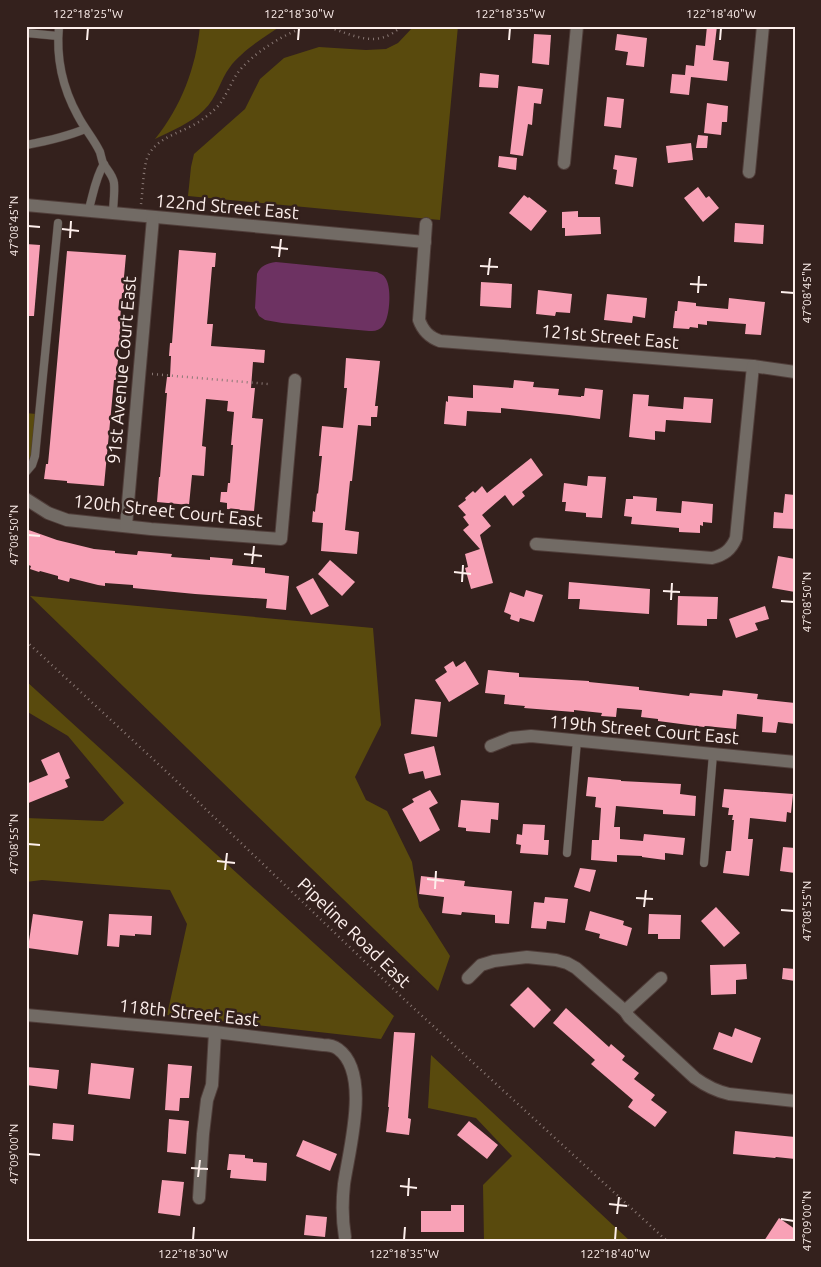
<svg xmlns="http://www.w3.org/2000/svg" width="821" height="1267" font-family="Ubuntu,sans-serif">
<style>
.green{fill:#594a0d}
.water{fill:#6d3262}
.building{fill:#f8a1b6}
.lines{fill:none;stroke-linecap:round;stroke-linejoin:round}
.lane-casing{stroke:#503e3a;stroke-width:9}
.street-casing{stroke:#503e3a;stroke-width:14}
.path{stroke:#897874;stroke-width:2.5;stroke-dasharray:1 4;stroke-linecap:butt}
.lane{stroke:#726b65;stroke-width:8}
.street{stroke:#726b65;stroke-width:12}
.ticks{fill:none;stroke:#fdefec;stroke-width:2}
.labels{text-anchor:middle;stroke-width:5;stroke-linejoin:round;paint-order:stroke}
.street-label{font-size:18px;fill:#fdefec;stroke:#34211d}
.neatline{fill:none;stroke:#fdefec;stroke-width:2}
.ticks-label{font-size:12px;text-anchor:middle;fill:#fdefec}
</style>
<rect width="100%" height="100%" fill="#34211d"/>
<g class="green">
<path d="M200,26h81c-16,10 -40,26 -51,41 -10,13 -13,31 -26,43 -13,13 -33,21 -49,29 26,-32 41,-71 45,-113z"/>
<polygon points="414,26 458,26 440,220 188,196 191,167 194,154 245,109 260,79 284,58 319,47 366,50 386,49 398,43"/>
<polygon points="26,413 36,414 31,457 26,464"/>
<polygon points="30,596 373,628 381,725 355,777 366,800 387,811 412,862 419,907 450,956 438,991"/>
<polygon points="26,681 394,1016 381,1039 167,1015 187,924 170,890 42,880 26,882 26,818 103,821 124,803 68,736 26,711"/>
<polygon points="431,1055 630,1241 484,1241 483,1185 512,1156 476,1118 428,1108"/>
</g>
<path class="water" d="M276,262l101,10c4,2 7,3 9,7 6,10 4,43 -5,49 -4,3 -8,3 -12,3l-87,-8 -17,-3 -6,-4 -4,-8 2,-34c3,-8 10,-11 19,-12z"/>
<g class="building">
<polygon points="707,26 717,26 713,60 729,62 727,81 691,77 689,95 670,93 672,74 685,75 686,65 694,66 696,45 705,46"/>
<polygon points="534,34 551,35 549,65 532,63"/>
<polygon points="617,34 647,38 644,67 626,65 628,52 615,50"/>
<polygon points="480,73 499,75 498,88 479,87"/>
<polygon points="518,86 543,89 541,104 534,103 532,125 528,124 523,156 510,154"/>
<polygon points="607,97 624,99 621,128 604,126"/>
<polygon points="707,103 728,106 727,122 722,122 721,135 704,133"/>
<polygon points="698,135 708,136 707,148 696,148"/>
<polygon points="691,143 693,160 668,163 666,146"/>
<polygon points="615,155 637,158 633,187 615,184 617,170 613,169"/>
<polygon points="499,156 517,158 516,170 498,167"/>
<polygon points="698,187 706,198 709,196 719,208 703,222 684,198"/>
<polygon points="524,195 528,198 529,197 547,211 531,231 509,213"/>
<polygon points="578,211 578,217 600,217 601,234 565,236 565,228 562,228 562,212"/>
<polygon points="735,223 764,225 763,244 734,242"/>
<polygon points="26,244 40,245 34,316 26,316"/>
<polygon points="179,250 216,253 215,267 212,267 207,324 213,324 211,346 265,350 264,363 253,362 251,388 255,388 252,418 263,419 254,511 227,509 227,503 220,502 221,492 227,492 228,483 230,483 233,445 231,445 234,412 227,411 228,401 206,399 202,446 206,447 204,476 192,475 189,505 157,502 159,477 160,477 167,393 165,393 167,377 170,377 171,356 169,356 170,343 172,343"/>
<polygon points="67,251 126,255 124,277 125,277 124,293 122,293 120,321 121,322 118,359 116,380 114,380 104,486 67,483 67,481 44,479 46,464 48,464 50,443"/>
<polygon points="481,282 512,284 511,308 480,306"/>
<polygon points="538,290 572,294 570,313 556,312 555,316 536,314"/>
<polygon points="607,294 647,298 645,318 633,316 632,323 604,320"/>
<polygon points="729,298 765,302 761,335 745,334 746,324 707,321 707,325 698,324 698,328 690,327 689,329 673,328 675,311 677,311 678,301 696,303 696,306 728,309"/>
<polygon points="346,358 380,361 375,406 378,406 377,417 371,417 371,426 358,425 352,481 350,481 345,530 359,532 357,554 321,551 323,523 312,522 313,511 315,512 317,493 318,494 322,456 319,456 322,426 343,428 347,388 344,388"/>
<polygon points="514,380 534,382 533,387 559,389 558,395 581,397 581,396 584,396 585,388 603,390 600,419 569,415 501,408 501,413 467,411 466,426 444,424 446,401 448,402 448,396 473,398 473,385 513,388"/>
<polygon points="633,394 649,395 648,406 683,409 684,397 713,399 711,423 666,420 665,432 655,431 655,440 629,437"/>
<polygon points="531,458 543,475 522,492 525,496 513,506 505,495 482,515 491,526 480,535 493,583 471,589 465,568 468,567 465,554 480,549 463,530 469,525 463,517 466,515 458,506 466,500 465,498 473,491 475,493 482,486 487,493"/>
<polygon points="588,476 606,477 602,518 586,517 586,513 565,511 566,502 562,502 564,483 587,486"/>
<polygon points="785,494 795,495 795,529 773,528 774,512 783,513"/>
<polygon points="633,496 657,498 656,511 681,513 682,501 713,504 712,523 703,522 703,526 700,525 700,533 679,532 679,528 631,524 632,517 624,516 626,499 633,499"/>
<polygon points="26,529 57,540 94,549 115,551 115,553 137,555 138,551 150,552 172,554 171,557 210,560 210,557 233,559 232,565 265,568 265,573 289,576 286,610 266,608 267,599 195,594 133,588 133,585 105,583 105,586 98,585 70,578 69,582 58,579 58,576 40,571 39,572 30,569 31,566 26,564"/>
<polygon points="778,556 795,559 795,592 772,588"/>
<polygon points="330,560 355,582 342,596 318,574"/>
<polygon points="313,578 329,606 311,615 296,587"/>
<polygon points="569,582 650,589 649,614 579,609 580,599 568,599"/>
<polygon points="526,590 543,595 534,622 520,618 519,622 510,619 511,615 504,612 510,592 524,597"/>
<polygon points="678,596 718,597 717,619 707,619 707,626 677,625"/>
<polygon points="765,606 769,619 755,623 758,630 736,638 729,619"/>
<polygon points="453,661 456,667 465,661 479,684 449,702 435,680 447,672 444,667"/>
<polygon points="488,670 519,673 519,677 589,681 589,682 639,687 639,690 689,696 690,693 722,696 723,690 758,694 757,699 795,703 795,724 778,722 776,733 762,732 763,717 737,714 736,729 705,726 704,727 658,721 658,719 641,717 642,710 617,708 616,717 601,716 602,713 574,710 574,712 524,708 525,706 504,704 505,695 485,693"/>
<polygon points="415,699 441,702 437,737 411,734"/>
<polygon points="434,746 441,775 425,779 423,771 409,774 404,754"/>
<polygon points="59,752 70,778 65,780 68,787 26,804 26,784 48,775 41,760"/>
<polygon points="588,777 621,780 621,781 681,784 680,794 696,796 695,816 663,814 663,810 616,806 614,827 620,827 620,839 643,841 644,834 685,838 683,855 665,853 665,860 642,857 642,856 617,855 617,862 591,860 592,840 599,840 601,808 595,807 596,797 586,796"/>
<polygon points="724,789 793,794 791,813 787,812 786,822 750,818 748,839 753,839 749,876 723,873 726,851 731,851 734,820 732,820 733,815 728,815 729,808 722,807"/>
<polygon points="430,790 438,803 429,808 440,830 420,842 402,809 414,802 412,799"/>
<polygon points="461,800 499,803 498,820 491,819 490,833 466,831 466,828 458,827"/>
<polygon points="523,824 545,825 544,840 549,840 548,855 520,853 521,845 516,844 517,834 522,835"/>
<polygon points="783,847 795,848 795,873 780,871"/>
<polygon points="580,868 596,870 590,892 574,887"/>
<polygon points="421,876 465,881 464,886 512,891 509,924 495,923 495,915 462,912 461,915 442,913 444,897 419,894"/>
<polygon points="545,897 568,899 565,923 547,921 546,929 531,928 534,902 544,903"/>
<polygon points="716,907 740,933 724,947 701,921"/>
<polygon points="590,911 624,921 623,925 632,928 627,946 599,938 600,934 585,930"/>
<polygon points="33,914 83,921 78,955 28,948"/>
<polygon points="109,914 152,916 151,935 135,934 135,936 120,935 119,947 107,946"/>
<polygon points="649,914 681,915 680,939 658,939 658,934 648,934"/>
<polygon points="746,964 747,979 736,980 736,994 711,995 710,965"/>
<polygon points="783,968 795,969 795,981 782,979"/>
<polygon points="528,987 551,1010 534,1028 510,1005"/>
<polygon points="566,1008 609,1047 611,1044 625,1056 622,1060 639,1073 634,1079 655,1095 651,1100 667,1112 655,1127 628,1107 633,1100 591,1064 595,1060 553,1023"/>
<polygon points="735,1028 761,1038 752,1063 713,1049 719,1032 732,1037"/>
<polygon points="394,1032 415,1033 408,1118 411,1119 409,1135 386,1132 389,1107 388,1107"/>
<polygon points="91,1063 134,1068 130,1099 88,1094"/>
<polygon points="168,1064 192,1066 189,1098 180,1098 179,1111 165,1110"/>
<polygon points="27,1067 59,1070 57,1089 26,1085"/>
<polygon points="169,1119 189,1121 186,1154 167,1152"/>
<polygon points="469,1121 498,1145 487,1159 457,1135"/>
<polygon points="53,1123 74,1125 73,1141 52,1139"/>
<polygon points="735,1131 795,1137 795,1159 776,1157 775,1158 733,1154"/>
<polygon points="303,1140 337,1154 330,1171 296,1156"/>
<polygon points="229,1154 245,1155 245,1158 253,1159 253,1162 267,1163 266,1181 230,1178 231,1170 227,1170"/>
<polygon points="162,1180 184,1182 180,1216 158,1213"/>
<polygon points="451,1205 464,1205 464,1232 421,1232 421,1211 451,1211"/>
<polygon points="306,1215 327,1217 325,1237 304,1235"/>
<polygon points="779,1218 795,1229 795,1241 764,1241"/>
</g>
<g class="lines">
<g class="lane-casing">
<g id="lane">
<path d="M59,26c-3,31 4,63 19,90 6,12 16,23 22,36 1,4 2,8 3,11 4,7 10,12 11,20 1,10 -1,21 -1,31"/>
<polyline points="26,33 58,36"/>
<path d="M26,145c21,-4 40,-8 59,-16"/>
<path d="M88,212c5,-16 7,-34 16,-48"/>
<polyline points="26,472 32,465 35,456 58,223"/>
<polyline points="567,853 577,741"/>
<polyline points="704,863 713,754"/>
</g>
</g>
<g class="street-casing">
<g id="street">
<polyline points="564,163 577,26"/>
<polyline points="749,172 763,26"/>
<polyline points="26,205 425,242"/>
<path d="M426,224l-7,96c4,11 10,17 21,21l313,25 42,6"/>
<polyline points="26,499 48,513 67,520 151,529 281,539 295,380"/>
<polyline points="126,526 153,218"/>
<path d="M536,544l176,14c12,-3 19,-8 24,-20l17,-172"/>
<polyline points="491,746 511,738 531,736 795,762"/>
<path d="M468,978l13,-13 13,-4 33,-4 29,3 11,3 9,5 49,43 4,6 66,61c11,8 21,13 34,16l66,7"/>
<polyline points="625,1011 661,978"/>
<path d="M26,1015l189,17 108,13c5,0 11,1 15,4 33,24 11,100 6,135 -2,18 -2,35 1,53"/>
<polyline points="199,1198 203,1134 207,1100 212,1085 215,1032"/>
</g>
</g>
<g class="path">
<path d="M325,26c29,9 51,24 77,0"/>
<path d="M141,204c2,-13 2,-40 8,-50 11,-19 37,-22 54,-35 8,-6 17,-13 21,-22 5,-7 8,-16 13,-23 13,-19 50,-43 73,-48"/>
<polyline points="152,374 268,384"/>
<polyline points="26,641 169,774 407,1002 667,1241"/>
</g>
<use href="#lane" class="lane"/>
<use href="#street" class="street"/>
</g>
<path class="ticks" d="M87,40l1,-12M298,40l1,-12M509,40l1,-12M720,40l1,-12M28,226l12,1M62,229l17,2M70,238l1,-17M271,247l17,2M279,257l2,-18M480,266l18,1M488,275l2,-17M690,284l17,1M781,292l13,1M698,293l1,-17M28,535l12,1M244,554l18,2M252,564l2,-18M454,572l17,2M462,582l1,-17M663,591l17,1M671,600l1,-17M781,601l13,1M28,844l12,1M217,861l18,2M225,870l2,-17M427,879l17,2M435,889l1,-18M636,898l17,1M644,907l2,-17M781,910l13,1M28,1154l12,1M191,1168l17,1M198,1177l2,-17M400,1186l17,2M408,1196l1,-18M609,1204l18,2M617,1214l2,-17M781,1219l13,2M193,1240l1,-13M404,1240l1,-13M615,1240l1,-13"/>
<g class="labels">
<g class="street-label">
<text transform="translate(227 207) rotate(5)" y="6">122nd Street East</text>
<text transform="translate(610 337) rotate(5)" y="6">121st Street East</text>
<text transform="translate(122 370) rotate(-85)" y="6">91st Avenue Court East</text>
<text transform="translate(168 511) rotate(6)" y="6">120th Street Court East</text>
<text transform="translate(644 730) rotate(5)" y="6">119th Street Court East</text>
<text transform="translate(354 933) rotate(44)" y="6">Pipeline Road East</text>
<text transform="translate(189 1013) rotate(6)" y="6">118th Street East</text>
</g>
</g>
<rect width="821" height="1267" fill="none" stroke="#34211d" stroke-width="55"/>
<rect x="28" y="28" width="766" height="1212" class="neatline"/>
<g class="ticks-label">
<text x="88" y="18">122°18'25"W</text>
<text x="299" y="18">122°18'30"W</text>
<text x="510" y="18">122°18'35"W</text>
<text x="721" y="18">122°18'40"W</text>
<text transform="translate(14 226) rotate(-90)" y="4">47°08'45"N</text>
<text transform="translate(807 293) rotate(-90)" y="4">47°08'45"N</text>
<text transform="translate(14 535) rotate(-90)" y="4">47°08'50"N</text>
<text transform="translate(807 602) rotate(-90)" y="4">47°08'50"N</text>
<text transform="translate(14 844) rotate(-90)" y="4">47°08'55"N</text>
<text transform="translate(807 911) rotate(-90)" y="4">47°08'55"N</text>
<text transform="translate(14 1154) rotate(-90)" y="4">47°09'00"N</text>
<text transform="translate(807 1221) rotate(-90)" y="4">47°09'00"N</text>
<text x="193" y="1258">122°18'30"W</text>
<text x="404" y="1258">122°18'35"W</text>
<text x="615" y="1258">122°18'40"W</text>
</g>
</svg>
